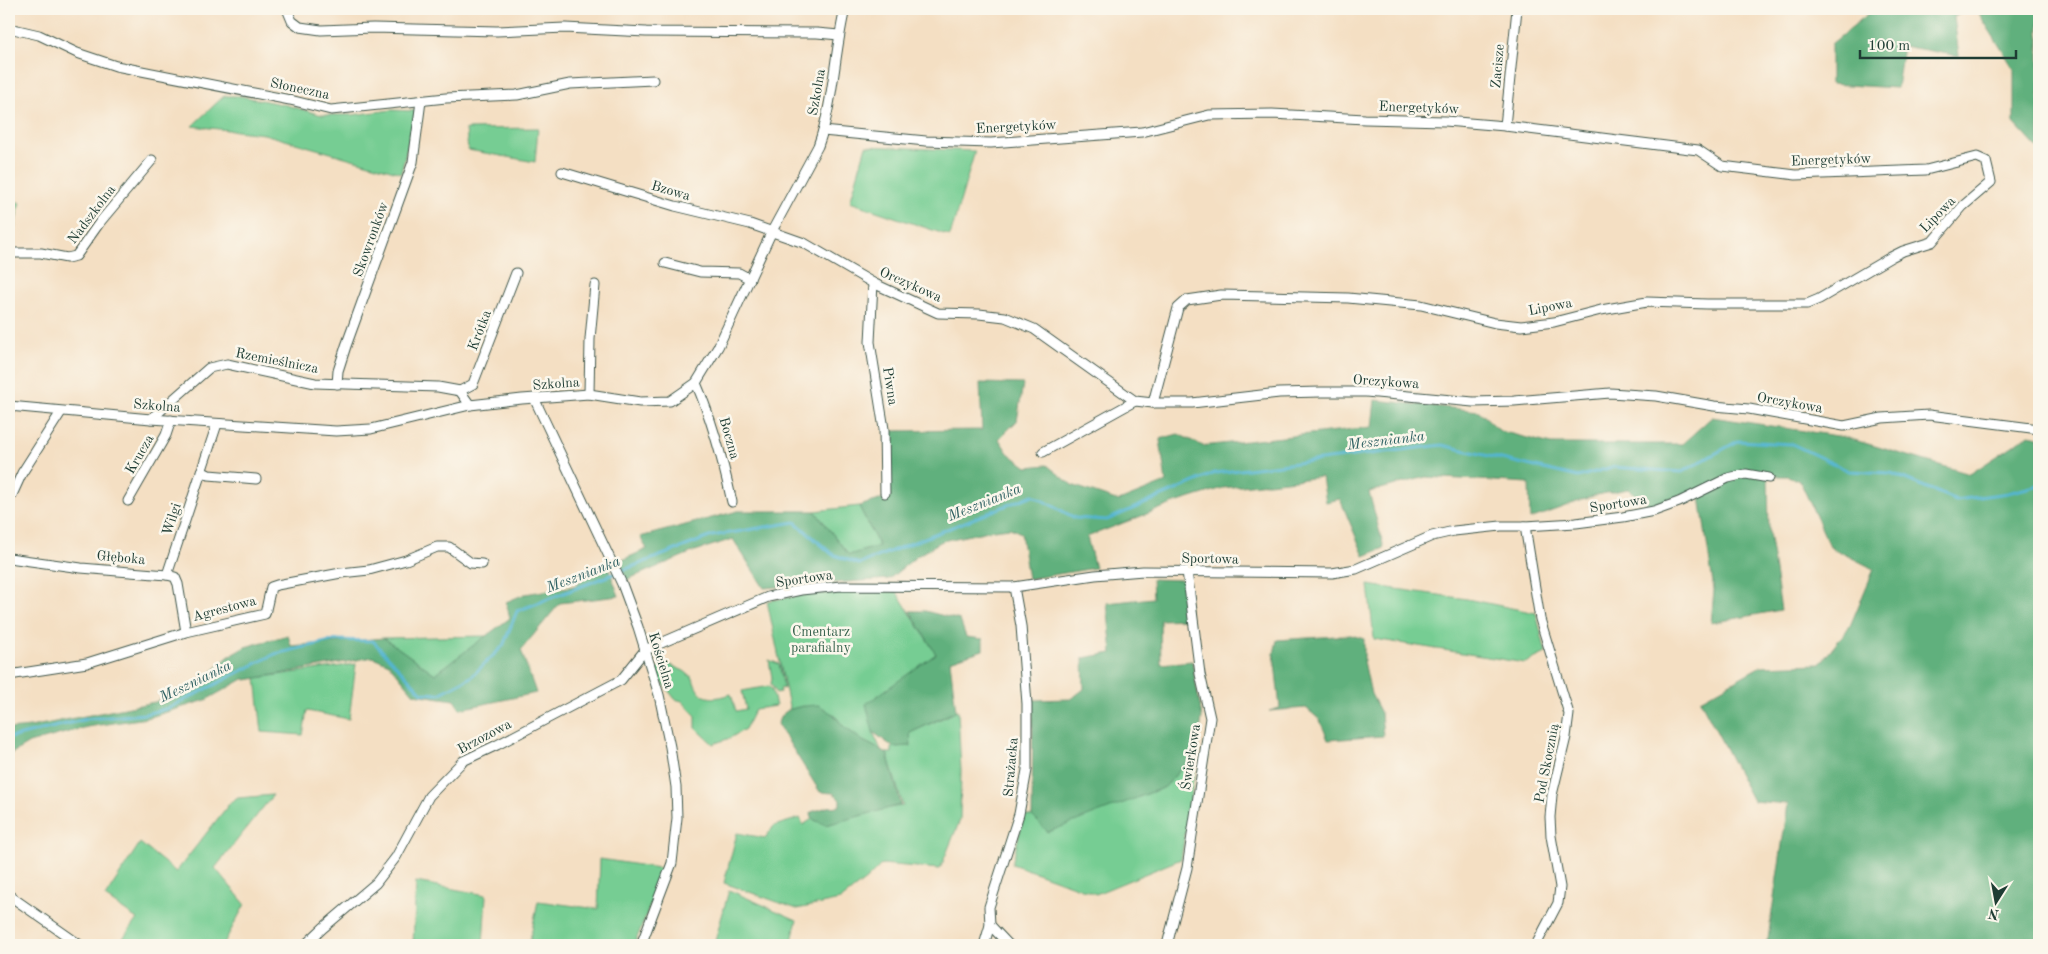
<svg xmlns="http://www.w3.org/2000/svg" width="2048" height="954" font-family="'Old Standard TT',serif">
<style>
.green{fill:#76cd93;stroke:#4a8564}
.forest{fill:#60b07d;stroke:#407658}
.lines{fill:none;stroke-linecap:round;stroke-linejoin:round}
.stream{stroke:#54b6d2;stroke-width:3}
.minor-casing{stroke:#3f5549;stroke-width:11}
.minor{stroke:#fff;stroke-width:9}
.labels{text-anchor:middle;stroke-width:5;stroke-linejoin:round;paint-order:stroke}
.street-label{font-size:14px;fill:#1f3d34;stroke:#fbf7ec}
.park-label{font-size:14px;fill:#35614c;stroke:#fbf7ec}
.water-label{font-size:15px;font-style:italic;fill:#2f6163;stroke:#fbf7ec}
</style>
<rect width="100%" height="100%" fill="#fbf7ec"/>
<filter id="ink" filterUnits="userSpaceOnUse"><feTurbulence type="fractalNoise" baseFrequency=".02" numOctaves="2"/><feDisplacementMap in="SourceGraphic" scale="10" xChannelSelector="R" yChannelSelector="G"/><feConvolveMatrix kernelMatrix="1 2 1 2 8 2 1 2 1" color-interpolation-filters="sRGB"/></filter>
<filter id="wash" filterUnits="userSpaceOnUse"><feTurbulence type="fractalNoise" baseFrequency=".0096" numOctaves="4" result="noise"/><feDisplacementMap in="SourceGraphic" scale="20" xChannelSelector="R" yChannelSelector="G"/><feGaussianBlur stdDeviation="1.12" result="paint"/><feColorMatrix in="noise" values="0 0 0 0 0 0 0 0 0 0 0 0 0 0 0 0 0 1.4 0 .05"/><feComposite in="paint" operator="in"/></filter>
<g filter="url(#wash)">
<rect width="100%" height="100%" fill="#f4dfc3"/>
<g class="green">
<polygon points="224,96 240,96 286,105 322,115 352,115 391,110 416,111 401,173 264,134 192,126"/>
<polygon points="538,128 535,162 468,150 466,129"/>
<polygon points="866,146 975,151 950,236 850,202"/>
<polygon points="9,202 20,202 10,250 9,250"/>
<polygon points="859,506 879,546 849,555 815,511"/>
<polygon points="1368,585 1467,599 1536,613 1546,653 1525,663 1374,639"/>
<polygon points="896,591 936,654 928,660 873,732 881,750 863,741 843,726 834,714 803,706 788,710 789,706 767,601 810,594"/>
<polygon points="487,636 435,674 384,638"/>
<polygon points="769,660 779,664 784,689 781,688 780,692 776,693 771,684 772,678"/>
<path d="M664,662l20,9 9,7c5,23 20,22 38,16l5,17 10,-2 -4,-18 27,-5 3,4 4,16 -21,3 -10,20 -15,9 -17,6 -17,-16v-12l-14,-15 -7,-2 -18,-23 1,-8z"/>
<polygon points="356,664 349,719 307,711 303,735 262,732 256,678"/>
<polygon points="958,711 961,771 960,820 940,869 882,864 867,879 840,900 797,909 724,883 737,833 765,838 774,826 800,818 803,825 812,819 826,825 884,808 903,806 887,753 892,753 892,747 910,746 910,733"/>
<polygon points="1198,749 1181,859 1096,894 1012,864 1024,815 1032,816 1048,831 1165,787"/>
<polygon points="273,795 215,868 245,904 223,945 118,945 137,919 105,897 140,843 176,872 230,803 238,798"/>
<polygon points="600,859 665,869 634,945 529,945 538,901 598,909"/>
<polygon points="416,882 486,895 483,945 413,945"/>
<polygon points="729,890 797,920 791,945 714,945"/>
</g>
<g class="forest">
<polygon points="1874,9 1970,9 1954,17 1959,56 1903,46 1897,88 1831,84 1831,44"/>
<polygon points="1976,9 2039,9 2039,150 2014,123 2014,69"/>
<polygon points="980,383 1023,384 1017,421 999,439 1008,453 1027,467 1047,465 1072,485 1119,501 1166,482 1160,439 1178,434 1203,446 1372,427 1375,400 1479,411 1500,431 1551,444 1682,444 1712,417 1844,437 1970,474 2029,435 2039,437 2039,945 1767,945 1788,804 1753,801 1700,700 1761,666 1820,664 1850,626 1874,569 1830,547 1800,481 1788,476 1768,476 1769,532 1781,610 1711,623 1714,590 1699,490 1649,505 1628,489 1596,495 1530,519 1529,483 1426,477 1369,492 1384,548 1364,556 1340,499 1326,502 1322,477 1223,488 1175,503 1087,537 1095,568 1028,579 1021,533 1010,528 993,530 942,541 917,556 889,579 764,588 733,539 695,551 626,580 620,561 647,549 640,537 738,511 815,511 849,555 879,546 859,506 890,497 887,431 982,430"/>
<polygon points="606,561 619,596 560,603 521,650 536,693 460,709 454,700 414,694 389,664 373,657 246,680 245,678 206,700 147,718 87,727 29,743 9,755 9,729 30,727 155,702 205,678 228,657 245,647 288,635 291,646 384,638 435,674 510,618 506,602 525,594 574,586"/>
<polygon points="1152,579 1184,580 1190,619 1160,620 1161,664 1192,661 1202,717 1198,749 1165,787 1048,832 1032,816 1033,700 1071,699 1084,689 1083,658 1112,653 1107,603 1153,598"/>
<polygon points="910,611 925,611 960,620 966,637 983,639 983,650 950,661 956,711 910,733 911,746 893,747 873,732 866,704 936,654"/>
<polygon points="1351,635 1364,639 1364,661 1371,694 1381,713 1383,736 1328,740 1320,720 1306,708 1269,711 1280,708 1274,654 1277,640"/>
<path d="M819,705l15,10 9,11 20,15 24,12 14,52 -75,20 -14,-6 -1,-7 17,-5 12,-1v-6l-7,-7 -13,-1 -42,-67c1,-19 27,-19 41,-20z"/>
</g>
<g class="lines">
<polyline class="stream" points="9,738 87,719 145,714 169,708 275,654 335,640 373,641 422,693 439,694 471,677 503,646 517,611 712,536 795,522 832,554 859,564 1033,495 1075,518 1107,520 1215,473 1442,445 1578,477 1612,467 1682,472 1738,441 1792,444 1849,471 1891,473 1956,500 2008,493 2039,485"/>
</g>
</g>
<g filter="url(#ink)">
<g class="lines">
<g class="minor-casing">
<g id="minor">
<polyline points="287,9 292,21 300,27 321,30 373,28 497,31 565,28 646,32 817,33 839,35"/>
<polyline points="9,28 39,35 77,53 116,66 290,100 331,110 446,98 517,95 570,84 653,80"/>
<polyline points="1505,126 1517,9"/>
<polyline points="823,131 926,141 991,143 1142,132 1209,115 1272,114 1365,119 1445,121 1505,126 1698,150 1722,166 1796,175 1926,170 1977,157 1986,161 1991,182 1963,206 1932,242 1903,251 1891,257 1819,299 1807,304 1707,304 1647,302 1601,310 1554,322 1521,326 1495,323 1421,305 1348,298 1221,295 1187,300 1178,308 1153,403"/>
<polyline points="562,172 675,206 750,224 804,243 873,283 938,313 979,314 1005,317 1034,329 1135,401 1153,403 1192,403 1279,393 1321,392 1366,392 1473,402 1514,401 1610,393 1656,396 1714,406 1749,409 1844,426 1882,418 1929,415 2039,429"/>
<polyline points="9,253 41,253 67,258 76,256 100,222 152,160"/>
<polyline points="665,263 700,272 739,273 750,279"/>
<polyline points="873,283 870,342 884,429 885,493"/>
<path d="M696,383c17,39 27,78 36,119"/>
<polyline points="337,384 338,371 346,346 413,162 421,101"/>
<polyline points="460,391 473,384 516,273"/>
<polyline points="589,394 590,339 595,285"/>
<polyline points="534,398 622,584 638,627 659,695 670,747 676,787 677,818 672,863 641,945"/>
<path d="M9,406l142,13 185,12 35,-2 99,-24 52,-6 67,-5 51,8 30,-1 26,-18 22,-36 54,-116 46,-85c16,-44 16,-92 27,-137"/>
<polyline points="151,419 209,368 227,364 315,383 438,387 460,391 470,405"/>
<polyline points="1043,452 1135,401"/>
<polyline points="201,471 209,475 256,479"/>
<polyline points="12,495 22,473 61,412"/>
<polyline points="128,501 166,435 171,420"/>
<polyline points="1525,526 1540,619 1569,714 1566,737 1552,795 1550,817 1551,836 1560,887 1558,903 1536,945"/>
<polyline points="9,558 81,568 167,575 175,577 178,584 186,632"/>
<polyline points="167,575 217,424"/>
<polyline points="9,675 87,663 186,632 265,614 271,587 277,585 341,573 369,570 406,560 437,547 449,547 471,563 482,564"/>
<polyline points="9,897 10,896 80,945"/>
<polyline points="990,925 1009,945"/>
<polyline points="305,945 323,928 376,883 396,857 429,796 463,761 497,745 621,680 645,650 768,597 801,590 841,586 1014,587 1095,575 1143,571 1332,573 1356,569 1432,536 1454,531 1501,526 1525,526 1576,523 1623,517 1654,511 1679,502 1728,478 1746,474 1769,478"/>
<polyline points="984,945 990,925 989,907 1019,814 1027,770 1027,704 1021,626 1014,587"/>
<polyline points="1167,945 1187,868 1210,718 1200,674 1187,571"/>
</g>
</g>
<use href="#minor" class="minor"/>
</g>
</g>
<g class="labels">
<g class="street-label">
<text transform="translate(1497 66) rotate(-85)" y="5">Zacisze</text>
<text transform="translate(300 88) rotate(12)" y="5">Słoneczna</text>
<text transform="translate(816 92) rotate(-80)" y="5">Szkolna</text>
<text transform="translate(1419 107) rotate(2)" y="5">Energetyków</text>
<text transform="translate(1016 126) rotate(-3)" y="5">Energetyków</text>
<text transform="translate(1831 159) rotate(-2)" y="5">Energetyków</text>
<text transform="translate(671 190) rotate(16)" y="5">Bzowa</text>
<text transform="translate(91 214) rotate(-53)" y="5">Nadszkolna</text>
<text transform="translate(1937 214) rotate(-46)" y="5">Lipowa</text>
<text transform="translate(370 239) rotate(-70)" y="5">Skowronków</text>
<text transform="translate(911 284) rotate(24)" y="5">Orczykowa</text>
<text transform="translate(1550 306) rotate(-11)" y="5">Lipowa</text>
<text transform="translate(479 330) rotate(-69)" y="5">Krótka</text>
<text transform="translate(277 360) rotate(11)" y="5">Rzemieślnicza</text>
<text transform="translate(1386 381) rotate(4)" y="5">Orczykowa</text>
<text transform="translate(556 383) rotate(-4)" y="5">Szkolna</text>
<text transform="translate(891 386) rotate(81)" y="5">Piwna</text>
<text transform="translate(1790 402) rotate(10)" y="5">Orczykowa</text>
<text transform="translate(157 405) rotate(4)" y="5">Szkolna</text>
<text transform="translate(730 438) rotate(74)" y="5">Boczna</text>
<text transform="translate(139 454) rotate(-60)" y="5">Krucza</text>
<text transform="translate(1618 503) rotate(-9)" y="5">Sportowa</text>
<text transform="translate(171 519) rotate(-72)" y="5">Wilgi</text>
<text transform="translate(121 557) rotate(5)" y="5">Głęboka</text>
<text transform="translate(1210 558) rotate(1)" y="5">Sportowa</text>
<text transform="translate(804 578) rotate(-8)" y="5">Sportowa</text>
<text transform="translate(224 608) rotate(-15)" y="5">Agrestowa</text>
<text transform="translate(662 660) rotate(73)" y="5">Kościelna</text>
<text transform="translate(484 736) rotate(-28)" y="5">Brzozowa</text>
<text transform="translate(1190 757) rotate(-81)" y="5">Świerkowa</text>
<text transform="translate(1546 763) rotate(-79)" y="5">Pod Skocznią</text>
<text transform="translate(1010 767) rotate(-85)" y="5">Strażacka</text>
</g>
<g class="park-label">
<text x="821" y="636">Cmentarz<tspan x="821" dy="16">parafialny</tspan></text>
</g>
<g class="water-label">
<text transform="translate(1386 440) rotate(-7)" y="5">Mesznianka</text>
<text transform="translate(984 502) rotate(-22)" y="5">Mesznianka</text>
<text transform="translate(583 574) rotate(-21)" y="5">Mesznianka</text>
<text transform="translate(195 681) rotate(-26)" y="5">Mesznianka</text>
</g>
</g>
<rect width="2048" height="954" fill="none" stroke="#fbf7ec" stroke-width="30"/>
<g transform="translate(1996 902) rotate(191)" stroke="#fbf7ec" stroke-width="4" paint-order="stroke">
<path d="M0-4L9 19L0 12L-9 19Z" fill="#1f3d34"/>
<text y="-8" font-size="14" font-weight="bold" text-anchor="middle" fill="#1f3d34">N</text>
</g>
<path d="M1860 50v8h156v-8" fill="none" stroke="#1f3d34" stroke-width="2.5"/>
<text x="1868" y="50" font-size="15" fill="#1f3d34" stroke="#fbf7ec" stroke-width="4" paint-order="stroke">100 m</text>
</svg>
